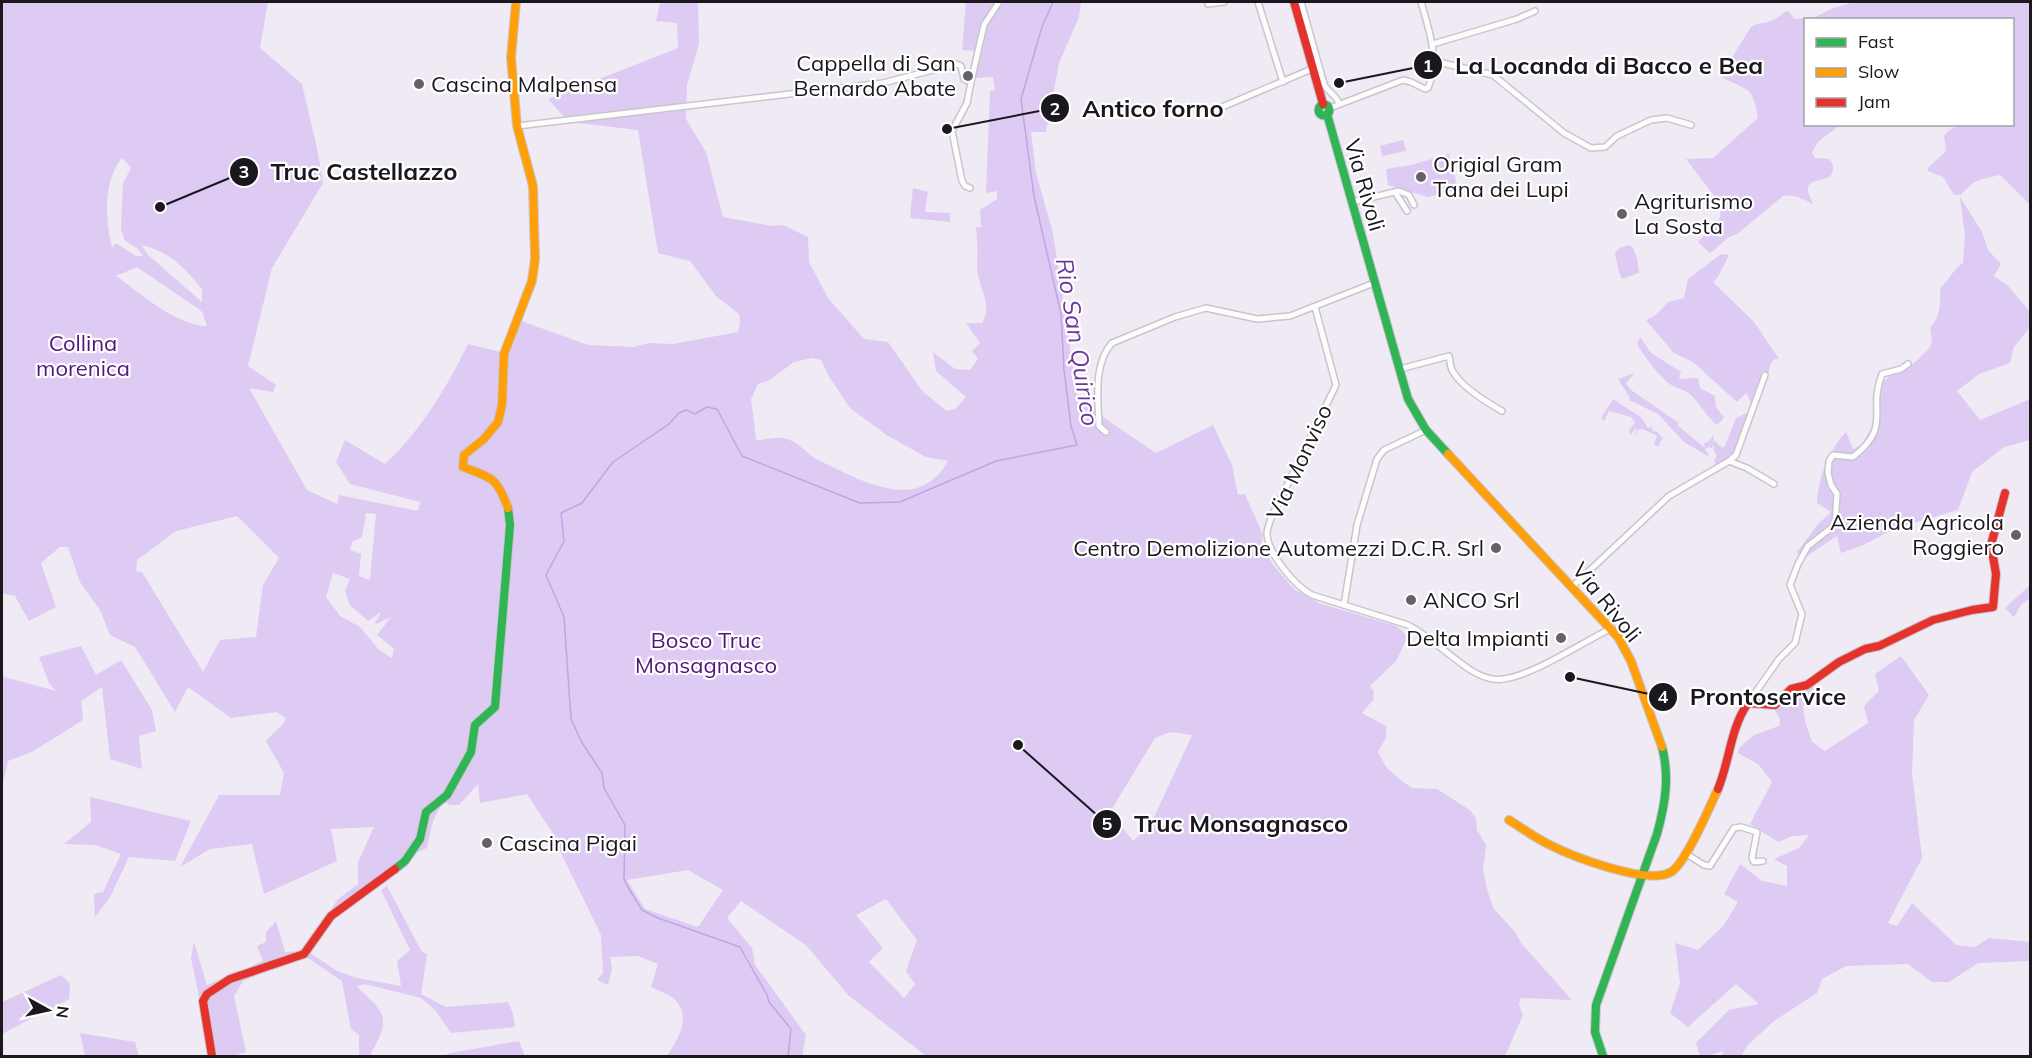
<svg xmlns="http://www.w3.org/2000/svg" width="2032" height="1058" font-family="Mulish,sans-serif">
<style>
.green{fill:#decbf4;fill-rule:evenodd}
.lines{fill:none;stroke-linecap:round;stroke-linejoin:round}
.stream{stroke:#c2a4e2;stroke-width:1.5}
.street-casing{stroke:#c9c5cc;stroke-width:8}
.fast-casing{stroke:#c9c5cc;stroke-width:10}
.slow-casing{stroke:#c9c5cc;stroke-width:10}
.jam-casing{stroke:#c9c5cc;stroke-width:10}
.street{stroke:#fdfcfd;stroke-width:5}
.fast{stroke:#30b455;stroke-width:8}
.slow{stroke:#ff9f0a;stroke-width:8}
.jam{stroke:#e5322d;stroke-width:8}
.poi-dot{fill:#656168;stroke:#fff;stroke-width:2}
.labels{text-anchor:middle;stroke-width:4.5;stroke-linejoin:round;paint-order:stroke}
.poi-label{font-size:22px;fill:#1a171d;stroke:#fff;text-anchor:start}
.street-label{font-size:22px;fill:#1a171d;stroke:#fff}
.park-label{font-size:22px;fill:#50167b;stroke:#fff}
.water-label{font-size:24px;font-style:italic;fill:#6d379b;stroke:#fff}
.leader{fill:none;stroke:#1a171d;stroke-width:2}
.callout-dot{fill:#1a171d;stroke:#fff;stroke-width:2}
.mark-label{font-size:18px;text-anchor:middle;font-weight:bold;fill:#fff}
.callout-label{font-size:24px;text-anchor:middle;font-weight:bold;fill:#1a171d;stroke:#fff;stroke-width:4.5;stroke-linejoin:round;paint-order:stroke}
</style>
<rect width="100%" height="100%" fill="#efeaf4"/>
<g class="green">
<path d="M2,2h266l-8,46 42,36 15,64 6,35 -51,85 -24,98 28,19 -3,7 -24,-4 58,102 30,14 2,-9 79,16 2,-9 -70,-18 -14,-22 9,-22 40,24c35,-32 62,-77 83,-120l33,8 15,-33 72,26 46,2 15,-4 24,1 65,-12 2,-9 -1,-9 -23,-18 -26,-35 -32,-8 -20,-123 -69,-8 -21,-23 130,-51 -1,-25 -21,-2 4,-19h38l1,42 -12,41 -1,34 20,33 17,65 50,9 10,-1 25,12 1,25 19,36 36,41 24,3 35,50 24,19 8,-2 11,-12 -30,-26 -3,-19 22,17 15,1 8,-11 -6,-8 8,-8 -14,-20h16c12,-19 -5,-37 -5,-57 1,-13 0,-26 -1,-39h5l-1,-17 17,-11v-8l-11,2 4,-102 5,-1 -2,-13 -18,1 6,-27 -19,-1 4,-48h115l-2,15 -20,46 -13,69h-15l5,41 17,60 25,167 78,53 57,-28 19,40 6,30 7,-1 18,41 -2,10 13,21 21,24 24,13 77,23 12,10 -12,25 -26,25 4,5 -1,9 -11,13 24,13v12l-8,14 8,15 16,14 10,7 25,1 33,21 6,8 1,12 9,15 -3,25 5,23 6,16 21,23 7,12 50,56 -51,-2 -2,7 4,10 -18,41h-579l-78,-61 -42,-50 -65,-44 -14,17 25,30 3,17 51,70 -4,21h-135c10,-16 24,-36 10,-54 -5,-7 -18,-11 -26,-15l7,-23 -20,-8 -28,1 2,13 -4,15 -11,-5 6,-7 -2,-38 -41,-84 -6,-16 -27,-41 -47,9 -2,-19 -19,21h-9l-6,-4c-13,20 -12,25 -17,47l-14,6 -27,28 -16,10 -42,32 -15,26 -6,-3 15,-28 6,-4 9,-15 21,-16v-22l16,-35 -43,2 6,32 -73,33 -12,-50 -42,5 -30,18 39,-72h61l4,-22 -18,-32 18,-18 2,-5 -9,-6 -46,6 -43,-31 -13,25 -40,-65 -25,-12 -10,-25 -20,-28 -12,-35h-8l-19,16 15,44 -27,14 -14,-25 -13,-3zM122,158l9,10 -8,15 -2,46 4,12 12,7 6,8h-7l-20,-13 -4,4c-7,-27 -9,-66 10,-89zM141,245c28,6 44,23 61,44v13l-54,-47zM137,267l60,41 5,4 5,14c-30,0 -67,-33 -91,-50zM812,358l9,2 7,15 22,33 38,28 38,21 22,4c-24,44 -68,29 -105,11 -9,-5 -20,-9 -29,-14 -11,-8 -16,-17 -31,-20 -7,-1 -19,2 -27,2l-5,-41 7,-15 10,-3 26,-19zM366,513l10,1 -6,66 -11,-4 2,-22 -11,-4 2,-8 10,-5zM237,516l42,42 -16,27 -7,52 -36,3 -17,32 -61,-100 -6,-1 1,-11 39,-29zM333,573l17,6 -5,12 5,14 18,16 13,-9 -7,13 17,-8 -14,18 17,14 -2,9 -13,-8 -19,-23 -20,-11 -14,-19zM1170,732l22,3 -42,91 -17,15 -23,-29 45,-74zM688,870l35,20 -25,37 -53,-18 -18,-29zM886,899l31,41 -11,31 9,13 -11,14 -35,-36 14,-14 -27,-33z"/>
<path d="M1854,2h176v203l-30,-30c-20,5 -25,3 -39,20h-7l-11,-18 -15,-6v-3l18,-17 -2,-15c12,-19 48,-12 68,-12v-104h-206v104l34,1 -21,16 -7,11 3,6 14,1c6,7 5,10 1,18l-18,5 -4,4v6l5,12c-10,-5 -19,-10 -30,-8l-46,38c-11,2 -17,13 -27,19l-12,-11 22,-24 1,-13 -35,-46 27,-1 45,-40c-5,-31 -9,-27 -35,-40l-2,-3 30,-48c7,-5 16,-3 24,-8 6,-3 7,-6 13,-8l7,8 18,-1 18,-9z"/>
<polygon points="1403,140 1406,151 1382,156 1380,146"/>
<polygon points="1449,154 1458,190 1428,197 1388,185 1386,169 1411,165"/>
<polygon points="913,188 928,192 925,212 950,213 950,222 910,218"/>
<path d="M1960,197l22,35 6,18 13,14 -7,12 14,10 22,26v15l-16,20 -4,16 -31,11 -22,17 23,29 50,-21v41l-26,7 -32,25 -14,38 -62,18 -33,17 -22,8 -4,-17 -36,24 -4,-8 21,-28 13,-12 -14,-9c1,-25 12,-53 29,-71l7,17 9,-4 16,-29 5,-34 11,-10 11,-1 23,-21 4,-7 -2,-15c10,-10 11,-26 10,-40 9,-7 12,-18 23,-25l2,-27z"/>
<polygon points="1628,245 1632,246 1637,258 1639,273 1622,279 1619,272 1615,253 1618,249"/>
<polygon points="1721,254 1729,255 1718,277 1713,282 1754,322 1779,359 1774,359 1770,365 1767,381 1755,409 1746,393 1737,402 1693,362 1674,353 1646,320 1656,315 1668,302 1684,298 1688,279"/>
<path d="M1640,337l11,16 30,19 -2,7 19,-1 2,10 15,8 1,11 8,11 -7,7c-11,-9 -16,-20 -25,-29 -6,-6 -10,-6 -17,-9 -12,-5 -32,-32 -38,-43z"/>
<path d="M1635,373l-9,10 5,7 48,33 -2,2 28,23 -1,-5 5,-2 5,-7 -1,9 2,-2 7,7 3,-2 11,-28 13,-6c-7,20 -10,46 -33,52l-2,-2 3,-8h-2l-2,-10 -1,4 -3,-1 -4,2 4,7 -3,-1 -22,-13 -26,-28 -29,-14 1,-2 -12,-19z"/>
<polygon points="1613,399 1642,418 1648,428 1652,426 1651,431 1654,428 1653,432 1656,431 1663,438 1658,447 1654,444 1657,436 1643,429 1638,430 1634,439 1637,427 1630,435 1629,430 1635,423 1631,417 1609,411 1604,421 1601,418"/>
<polygon points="2030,585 2030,598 2021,605 2014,617 2005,608"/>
<polygon points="81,646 96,675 121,660 152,710 156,731 139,736 142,769 110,759 102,687 81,701 83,720 32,752 8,761 3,784 2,782 2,661 4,677 56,691 49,683 39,657"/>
<polygon points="1901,656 1929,695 1914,720 1912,773 1922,858 1888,923 1897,926 1912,903 1956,945 1975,947 1989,938 2030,942 2030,961 1978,963 1949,982 1932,982 1908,964 1846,966 1822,979 1817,993 1774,1021 1748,1045 1741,1056 1722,1056 1723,1051 1708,1056 1700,1056 1696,1043 1729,1010 1759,1004 1736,984 1688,1027 1670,1013 1680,983 1675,943 1698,950 1724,925 1738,902 1724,894 1740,864 1762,881 1787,886 1787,866 1774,859 1799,848 1809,835 1792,836 1778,842 1750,824 1772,782 1759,765 1738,753 1739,748 1754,735 1779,726 1780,720 1774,708 1792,691 1812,684 1814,687 1803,707 1805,721 1812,742 1825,751 1868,723 1864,706 1879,691 1875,674"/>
<polygon points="90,797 191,821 175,861 129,857 110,897 95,917 94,894 103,892 121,854 95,845 64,844 91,822"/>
<path d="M387,886l35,66 5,2 -6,40 25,13 62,-5 5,12 2,13 -64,6 -16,-23 -14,-12 -56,-14 -8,2c6,8 17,15 23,25 9,14 -4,32 -10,45l-11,-1v-20l-8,-6 -9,-48 -37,-25 -62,25 -9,15 12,56 -14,4h-21l-20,-98 3,-16 13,43 56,-24 -6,-15 9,-4v-10l10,-11 9,31 22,-1 30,20 20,7 44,8 -4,-25 13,-11 -29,-60z"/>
<polygon points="61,975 70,984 69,999 2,1034 2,1002"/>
<polygon points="80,1033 135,1042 139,1056 85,1056"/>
<polygon points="519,1041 525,1056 443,1056 450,1053"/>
</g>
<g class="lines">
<polyline class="stream" points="788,1056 791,1029 769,1002 767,995 740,947 658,918 642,910 629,889 624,879 625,825 604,788 602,773 581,741 571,719 564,617 546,575 564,541 561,513 582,503 613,462 669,424 679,413 686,410 695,414 707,407 717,409 742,456 860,503 900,502 996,461 1077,445 1071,426 1064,370 1061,314 1034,196 1021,99 1042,27 1053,2"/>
<g class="street-casing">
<g id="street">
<polyline points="1258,2 1283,82"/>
<path d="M1301,2l23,82c4,9 13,11 15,20"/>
<polyline points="1208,4 1224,2"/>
<polyline points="1433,44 1517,19 1535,11"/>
<polyline points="1434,61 1493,75 1564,133 1591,148 1605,147 1617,136 1651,120 1667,118 1691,125"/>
<path d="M1330,108l73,-28 8,2 14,7 3,-1c12,-29 1,-58 -7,-86"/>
<polyline points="1215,110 1314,68"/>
<polyline points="517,126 883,83 956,64 961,66 964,79 971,82 984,25 999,2"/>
<polyline points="970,188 965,186 962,181 952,131 967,103 971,82"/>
<polyline points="1395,192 1407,211"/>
<polyline points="1352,202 1399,191 1409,195 1414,205"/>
<path d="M1315,307l21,78 -64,131c-2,5 -5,12 -5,18 1,20 28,52 45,61l96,30c24,13 42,32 64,46 8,5 21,10 31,8 29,-3 80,-37 109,-51"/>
<path d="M1400,369l49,-13c1,4 1,10 3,14 9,17 34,32 50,41"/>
<path d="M1106,432l-7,-6c-1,-26 -6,-62 13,-83l63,-26 31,-9 51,11 33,-3 84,-33"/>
<polyline points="1729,461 1747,468 1774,484"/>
<polyline points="1573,586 1669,496 1729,461 1736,455 1765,375"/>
<polyline points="1344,605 1357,525 1377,459 1384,450 1426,430"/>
<path d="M1748,703l31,-44 16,-16 7,-29 -12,-29 8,-21 10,-18 27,-21 2,-31 -6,-9 -3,-12 1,-12 4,-6 20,2c40,-32 14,-45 29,-83l19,-5 7,-5"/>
<polyline points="1685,853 1704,865 1710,866 1734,828 1741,827 1757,832 1752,858 1754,862 1763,861"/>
</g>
</g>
<g class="fast-casing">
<g id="fast">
<circle cx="1324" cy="110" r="5.5"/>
<polyline points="1327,114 1408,399 1426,430 1448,454"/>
<polyline points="395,869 405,861 420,839 426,812 447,795 471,752 475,725 495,707 510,525 508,508"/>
<path d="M1603,1056l-8,-24 1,-27 61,-171c8,-29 13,-57 5,-87"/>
</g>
</g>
<g class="slow-casing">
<g id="slow">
<polyline points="1448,454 1618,637 1631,661 1662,747"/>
<path d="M508,508c-11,-30 -15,-30 -45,-41l1,-12 20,-16 14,-17 4,-17 2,-51 28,-73 3,-22 -2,-73 -16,-60 -6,-68 5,-56"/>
<path d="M1509,820c13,8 25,17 39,24 23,12 100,42 123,28 15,-9 39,-66 47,-83"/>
</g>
</g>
<g class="jam-casing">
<g id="jam">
<polyline points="1294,2 1323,104"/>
<path d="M1718,789c12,-29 12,-60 30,-86l27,2 16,-16 16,-4 32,-23 26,-13 14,-3 54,-26 39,-10 21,-3 3,-33 -5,-29 14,-52"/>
<polyline points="212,1056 203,1001 207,994 230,979 304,954 331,916 395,869"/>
</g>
</g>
<use href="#street" class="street"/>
<use href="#fast" class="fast"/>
<use href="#slow" class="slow"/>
<use href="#jam" class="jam"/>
</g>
<g class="poi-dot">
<circle cx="968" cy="76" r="6"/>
<circle cx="419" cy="84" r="6"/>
<circle cx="1421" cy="177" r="6"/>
<circle cx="1622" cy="214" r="6"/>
<circle cx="2016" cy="535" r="6"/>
<circle cx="1496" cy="548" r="6"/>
<circle cx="1411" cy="600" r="6"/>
<circle cx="1561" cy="638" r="6"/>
<circle cx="487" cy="843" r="6"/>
</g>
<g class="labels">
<g class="poi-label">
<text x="956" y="71" text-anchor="end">Cappella di San<tspan x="956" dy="25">Bernardo Abate</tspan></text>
<text x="431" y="92">Cascina Malpensa</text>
<text x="1433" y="172">Origial Gram<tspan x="1433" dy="25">Tana dei Lupi</tspan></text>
<text x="1634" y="209">Agriturismo<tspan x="1634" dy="25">La Sosta</tspan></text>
<text x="2004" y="530" text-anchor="end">Azienda Agricola<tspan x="2004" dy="25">Roggiero</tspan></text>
<text x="1484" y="556" text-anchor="end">Centro Demolizione Automezzi D.C.R. Srl</text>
<text x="1423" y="608">ANCO Srl</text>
<text x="1549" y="646" text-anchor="end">Delta Impianti</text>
<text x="499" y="851">Cascina Pigai</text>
</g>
<g class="street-label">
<text transform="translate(1365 185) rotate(74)" y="8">Via Rivoli</text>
<text transform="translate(1299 462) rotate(-65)" y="8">Via Monviso</text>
<text transform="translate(1607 602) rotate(51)" y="8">Via Rivoli</text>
</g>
<g class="park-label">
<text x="83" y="351">Collina<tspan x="83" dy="25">morenica</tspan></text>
<text x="706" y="648">Bosco Truc<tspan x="706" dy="25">Monsagnasco</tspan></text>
</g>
<g class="water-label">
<text transform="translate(1077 342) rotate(81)" y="8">Rio San Quirico</text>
</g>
</g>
<path class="leader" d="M1339 83L1428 65M947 129L1055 108M160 207L244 172M1570 677L1663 697M1018 745L1107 824"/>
<g class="callout-dot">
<circle cx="1339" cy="83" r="6"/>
<circle cx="947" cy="129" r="6"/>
<circle cx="160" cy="207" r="6"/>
<circle cx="1570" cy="677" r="6"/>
<circle cx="1018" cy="745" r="6"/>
<circle cx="1428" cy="65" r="15"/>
<circle cx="1055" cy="108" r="15"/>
<circle cx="244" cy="172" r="15"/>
<circle cx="1663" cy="697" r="15"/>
<circle cx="1107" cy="824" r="15"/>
</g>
<g class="mark-label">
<text x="1428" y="72">1</text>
<text x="1055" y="115">2</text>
<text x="244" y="178">3</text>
<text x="1663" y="703">4</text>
<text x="1107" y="830">5</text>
</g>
<g class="callout-label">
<text x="1609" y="74">La Locanda di Bacco e Bea</text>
<text x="1153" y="117">Antico forno</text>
<text x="364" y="180">Truc Castellazzo</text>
<text x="1768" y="705">Prontoservice</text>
<text x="1241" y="832">Truc Monsagnasco</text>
</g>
<rect width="2032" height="1058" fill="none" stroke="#1a171d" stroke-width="6"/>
<rect x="1804" y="18" width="210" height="108" fill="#ffffff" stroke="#a3a2a5" stroke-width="1.5"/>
<rect x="1816" y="38" width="30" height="9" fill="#30b455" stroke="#a3a2a5" stroke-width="1.5"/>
<text x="1858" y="48" font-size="18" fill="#1a171d">Fast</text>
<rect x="1816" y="68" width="30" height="9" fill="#ff9f0a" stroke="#a3a2a5" stroke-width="1.5"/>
<text x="1858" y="78" font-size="18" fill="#1a171d">Slow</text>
<rect x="1816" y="98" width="30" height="9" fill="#e5322d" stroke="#a3a2a5" stroke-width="1.5"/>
<text x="1858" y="108" font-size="18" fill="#1a171d">Jam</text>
<g transform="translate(48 1010) rotate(98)" stroke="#ffffff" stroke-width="4.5" paint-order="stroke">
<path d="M0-4.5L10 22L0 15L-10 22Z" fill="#1a171d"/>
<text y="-9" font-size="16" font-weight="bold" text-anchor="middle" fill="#1a171d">N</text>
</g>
</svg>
